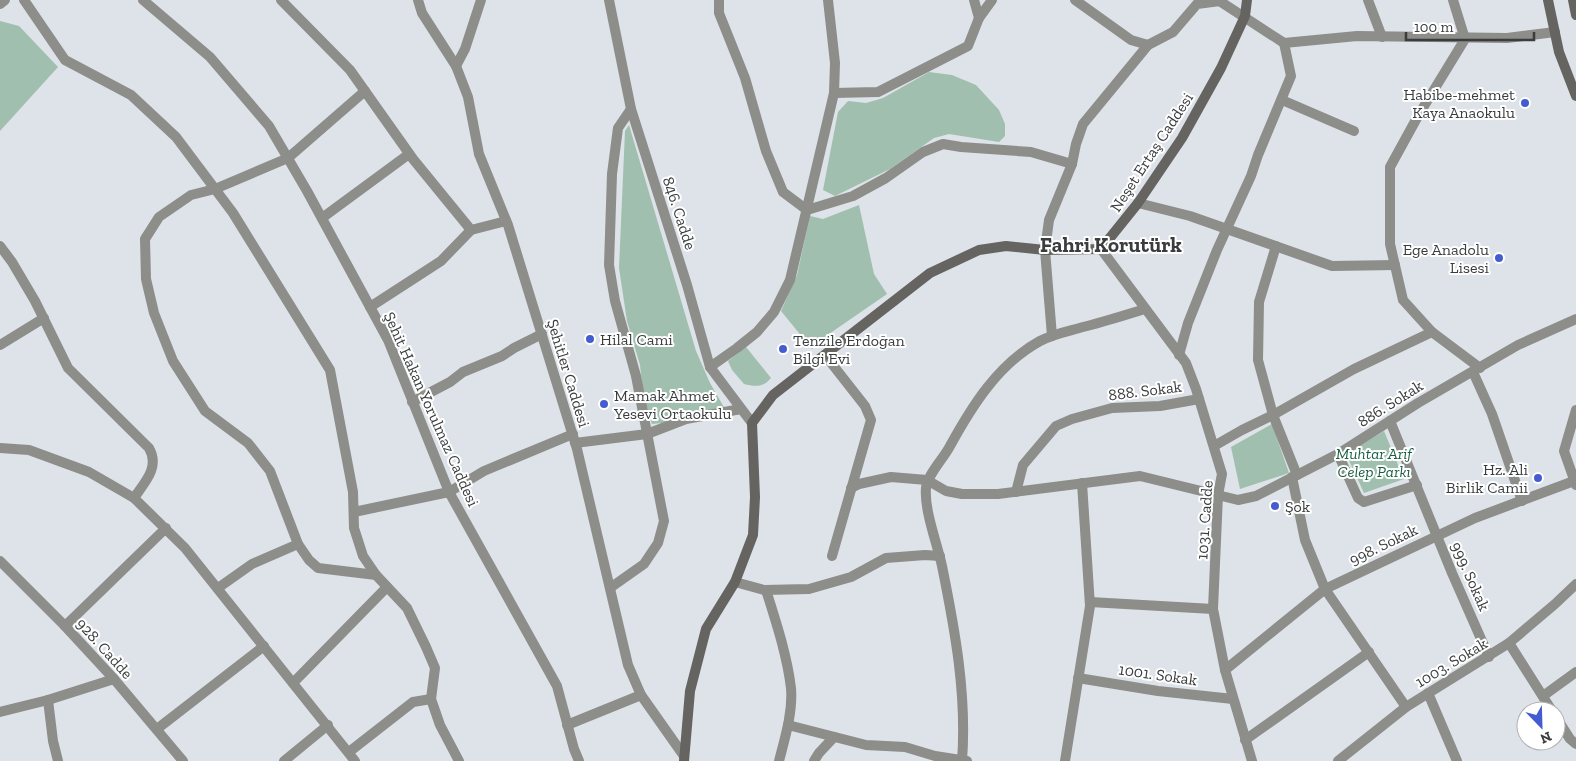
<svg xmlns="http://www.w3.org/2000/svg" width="1576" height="761" font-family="'Zilla Slab',serif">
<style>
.green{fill:#a0bfaf}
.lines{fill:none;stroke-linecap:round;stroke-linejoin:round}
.minor{stroke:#8d8d8a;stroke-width:10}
.tertiary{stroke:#8d8d8a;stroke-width:10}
.secondary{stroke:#656460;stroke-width:10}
.poi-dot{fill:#435dd0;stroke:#fff;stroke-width:2}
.labels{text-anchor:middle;stroke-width:4;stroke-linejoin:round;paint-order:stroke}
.poi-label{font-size:16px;fill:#3a3c3e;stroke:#fff;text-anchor:start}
.street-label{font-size:16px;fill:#3a3c3e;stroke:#fff}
.park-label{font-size:16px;font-style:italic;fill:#185f43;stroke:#fff}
.district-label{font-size:21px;font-weight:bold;fill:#3a3c3e;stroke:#fff}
</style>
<rect width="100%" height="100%" fill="#dde3e8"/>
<g class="green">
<polygon points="0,21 19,26 58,67 0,131"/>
<polygon points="929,72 952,75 976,85 999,110 1005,124 1005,136 999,142 949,134 934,138 890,169 835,196 823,190 838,112 848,101 866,103 883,98"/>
<polygon points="629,125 696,351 710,383 725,409 671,422 652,424 644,403 640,365 627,321 619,268 625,131"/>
<polygon points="859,205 874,274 887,294 829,334 812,349 781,311 797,275 810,216 823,219"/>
<path d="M746,347l25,31c-7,9 -16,9 -27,6l-12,-14 -4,-9z"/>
<polygon points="1272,424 1289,473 1240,489 1231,447"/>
<polygon points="1384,431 1404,479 1364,493 1346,454"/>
</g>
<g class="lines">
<g class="minor">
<polyline points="24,0 65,60 131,95 176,137 233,213 330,370 353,492 354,528 363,556 376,575 407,608 426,647 435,668 431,699 440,725 459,761"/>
<polyline points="143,0 210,57 269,126 307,191 388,340 449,492 557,686 574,749 579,761"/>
<polyline points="281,0 350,70 413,159 471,230 506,221"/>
<polyline points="719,0 719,13 745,78 766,151 783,192 807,210"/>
<polyline points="974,0 979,18"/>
<polyline points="1075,0 1131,40 1148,45"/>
<polyline points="1218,0 1284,43 1357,36 1507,38 1555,32"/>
<polyline points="1368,0 1382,37"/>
<polyline points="1453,0 1465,39 1418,116 1390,167 1390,244 1403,300 1432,332 1480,368"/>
<polyline points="0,4 5,0"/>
<polyline points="456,66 465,49 481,0"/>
<polyline points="365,91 288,158 215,189 191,195 159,217 145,239 146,279 154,313 173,361 205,411 248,443 270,471 298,544 309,560 318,568 376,575"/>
<polyline points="834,93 878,92 968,46 979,18 992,0"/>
<polyline points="1282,100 1354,131"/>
<polyline points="1138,203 1190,216 1332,266 1395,265"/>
<polyline points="807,210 853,196 886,178 923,152 943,144 961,147 1031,152 1072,164"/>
<polyline points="322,218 409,154"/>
<path d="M0,246l12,16 23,39 33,67 81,80c11,19 -4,34 -15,50"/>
<polyline points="1276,246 1259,302 1258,360 1273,415 1297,475"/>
<polyline points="370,307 441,261 471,230"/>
<polyline points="1052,336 1045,250 1049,220 1072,164 1076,144 1083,124 1148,45 1173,32 1197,4 1220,1"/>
<polyline points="0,345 44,318"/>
<polyline points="825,355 865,406 871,420 832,556"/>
<polyline points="1179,355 1188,323 1217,250 1251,176 1258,155 1291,76 1284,43"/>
<polyline points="710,367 737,348 757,332 774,312 790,280 834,93 835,63 828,0"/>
<polyline points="1473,372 1492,414 1522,501"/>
<polyline points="412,402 450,382 463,372 502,356 514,348 542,334"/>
<polyline points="1390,421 1452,573 1489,657"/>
<polyline points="575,443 647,434 686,419 741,409"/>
<polyline points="1214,446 1242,430 1273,415 1354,369 1432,332"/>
<polyline points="0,448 29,450 89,472 134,498 185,548 355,761"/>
<polyline points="1338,454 1358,498 1364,502 1417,485"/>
<polyline points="1292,477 1305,540 1325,589 1406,707"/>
<polyline points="851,488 859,484 891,477 927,480 946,491 962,494 998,494 1140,476 1238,500 1256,496 1338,454 1418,403 1518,345 1576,319"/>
<polyline points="1016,492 1023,465 1056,426 1072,419 1112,408 1160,406 1199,399"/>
<polyline points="354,512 449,492 484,471 573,434"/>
<polyline points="735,582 764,590 809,589 851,577 886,558 925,555 940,556"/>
<polyline points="218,588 252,564 298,544"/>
<polyline points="610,588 644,564 658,543 664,521 636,376 615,301 609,265 612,174 618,128 631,109"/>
<path d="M766,590c10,32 21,65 25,98 2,24 -6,50 -12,73"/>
<polyline points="1090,602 1213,609"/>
<polyline points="65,626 166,528"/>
<polyline points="1509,643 1552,711"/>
<polyline points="1225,670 1325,589 1475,518 1574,481"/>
<polyline points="1078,678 1158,691 1233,699"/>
<polyline points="293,683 387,587"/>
<polyline points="1428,693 1457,761"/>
<polyline points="1543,696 1576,672"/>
<polyline points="48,700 53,741 58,761"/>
<polyline points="0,712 48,700 114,679"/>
<polyline points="1556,717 1570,739 1576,744"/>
<polyline points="567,725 641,695"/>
<polyline points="788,725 866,745 905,747 935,756 967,761"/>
<polyline points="157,729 264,646"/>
<polyline points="1245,740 1369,652"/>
<polyline points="349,752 413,702 431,699"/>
<polyline points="284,761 328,725"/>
<polyline points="814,761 819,753 834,737"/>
<path d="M962,761c5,-66 -7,-131 -20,-195 -5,-23 -18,-56 -16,-78 1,-13 18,-30 24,-42 22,-40 48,-82 90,-105 13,-7 29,-10 43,-14 21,-5 42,-12 62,-18"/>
<polyline points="1065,761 1090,606 1082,483"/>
<polyline points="1338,761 1406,707 1509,643 1555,604 1576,584"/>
</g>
<g class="tertiary">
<polyline points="418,0 422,13 456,66 468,97 479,154 508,225 577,449 628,665 641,695 684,756"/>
<polyline points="609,0 631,109 687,285 710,367 752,423"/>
<polyline points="1101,249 1186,363 1196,389 1222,474 1218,495 1213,609 1225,670 1252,761"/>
<polyline points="1576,410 1564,451 1576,485"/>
<polyline points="0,561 65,626 114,679 183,761"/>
</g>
<g class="secondary">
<polyline points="1548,0 1559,52 1576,96"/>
<polyline points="1573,0 1576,15"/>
<polyline points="684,761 690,691 706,629 735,582 753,535 755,497 752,423 773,395 930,273 979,250 1006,246 1045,250 1101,249 1138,203 1182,138 1221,68 1245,16 1247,0"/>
</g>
</g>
<g class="poi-dot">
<circle cx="1525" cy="103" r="5"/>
<circle cx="1499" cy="258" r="5"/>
<circle cx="590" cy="339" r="5"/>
<circle cx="783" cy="349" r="5"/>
<circle cx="604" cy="404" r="5"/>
<circle cx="1538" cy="478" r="5"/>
<circle cx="1275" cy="506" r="5"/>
</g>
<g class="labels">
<g class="poi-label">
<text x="1515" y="100" text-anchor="end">Habibe-mehmet<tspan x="1515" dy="18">Kaya Anaokulu</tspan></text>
<text x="1489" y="255" text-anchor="end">Ege Anadolu<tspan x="1489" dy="18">Lisesi</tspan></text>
<text x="600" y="345">Hilal Cami</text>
<text x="793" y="346">Tenzile Erdoğan<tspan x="793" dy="18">Bilgi Evi</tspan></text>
<text x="614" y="401">Mamak Ahmet<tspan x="614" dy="18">Yesevi Ortaokulu</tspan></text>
<text x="1528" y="475" text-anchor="end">Hz. Ali<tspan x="1528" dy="18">Birlik Camii</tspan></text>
<text x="1285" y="512">Şok</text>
</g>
<g class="street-label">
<text transform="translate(1151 152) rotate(-57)" y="6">Neşet Ertaş Caddesi</text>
<text transform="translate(680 213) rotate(72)" y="6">846. Cadde</text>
<text transform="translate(569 373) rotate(73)" y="6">Şehitler Caddesi</text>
<text transform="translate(1145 390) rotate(-7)" y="6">888. Sokak</text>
<text transform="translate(1390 403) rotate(-32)" y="6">886. Sokak</text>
<text transform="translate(432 409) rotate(66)" y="6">Şehit Hakan Yorulmaz Caddesi</text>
<text transform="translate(1204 520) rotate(-86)" y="6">1031. Cadde</text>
<text transform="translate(1383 544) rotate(-26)" y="6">998. Sokak</text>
<text transform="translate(1471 576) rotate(66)" y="6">999. Sokak</text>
<text transform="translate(105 648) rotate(48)" y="6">928. Cadde</text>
<text transform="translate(1451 662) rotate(-31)" y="6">1003. Sokak</text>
<text transform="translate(1158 674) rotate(8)" y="6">1001. Sokak</text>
</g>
<g class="park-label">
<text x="1374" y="459">Muhtar Arif<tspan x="1374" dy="18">Celep Parkı</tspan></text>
</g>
<g class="district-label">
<text x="1111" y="252">Fahri Korutürk</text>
</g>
</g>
<g transform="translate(1541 726) rotate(157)"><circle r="24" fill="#ffffff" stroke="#b0b1b2"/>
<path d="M0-4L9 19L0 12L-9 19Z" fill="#435dd0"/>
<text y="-8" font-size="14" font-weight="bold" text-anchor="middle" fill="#3a3c3e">N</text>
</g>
<path d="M1406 32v8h128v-8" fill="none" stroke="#3a3c3e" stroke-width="2.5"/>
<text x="1414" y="32" font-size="15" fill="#3a3c3e" stroke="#ffffff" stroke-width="4" paint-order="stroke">100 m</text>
</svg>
